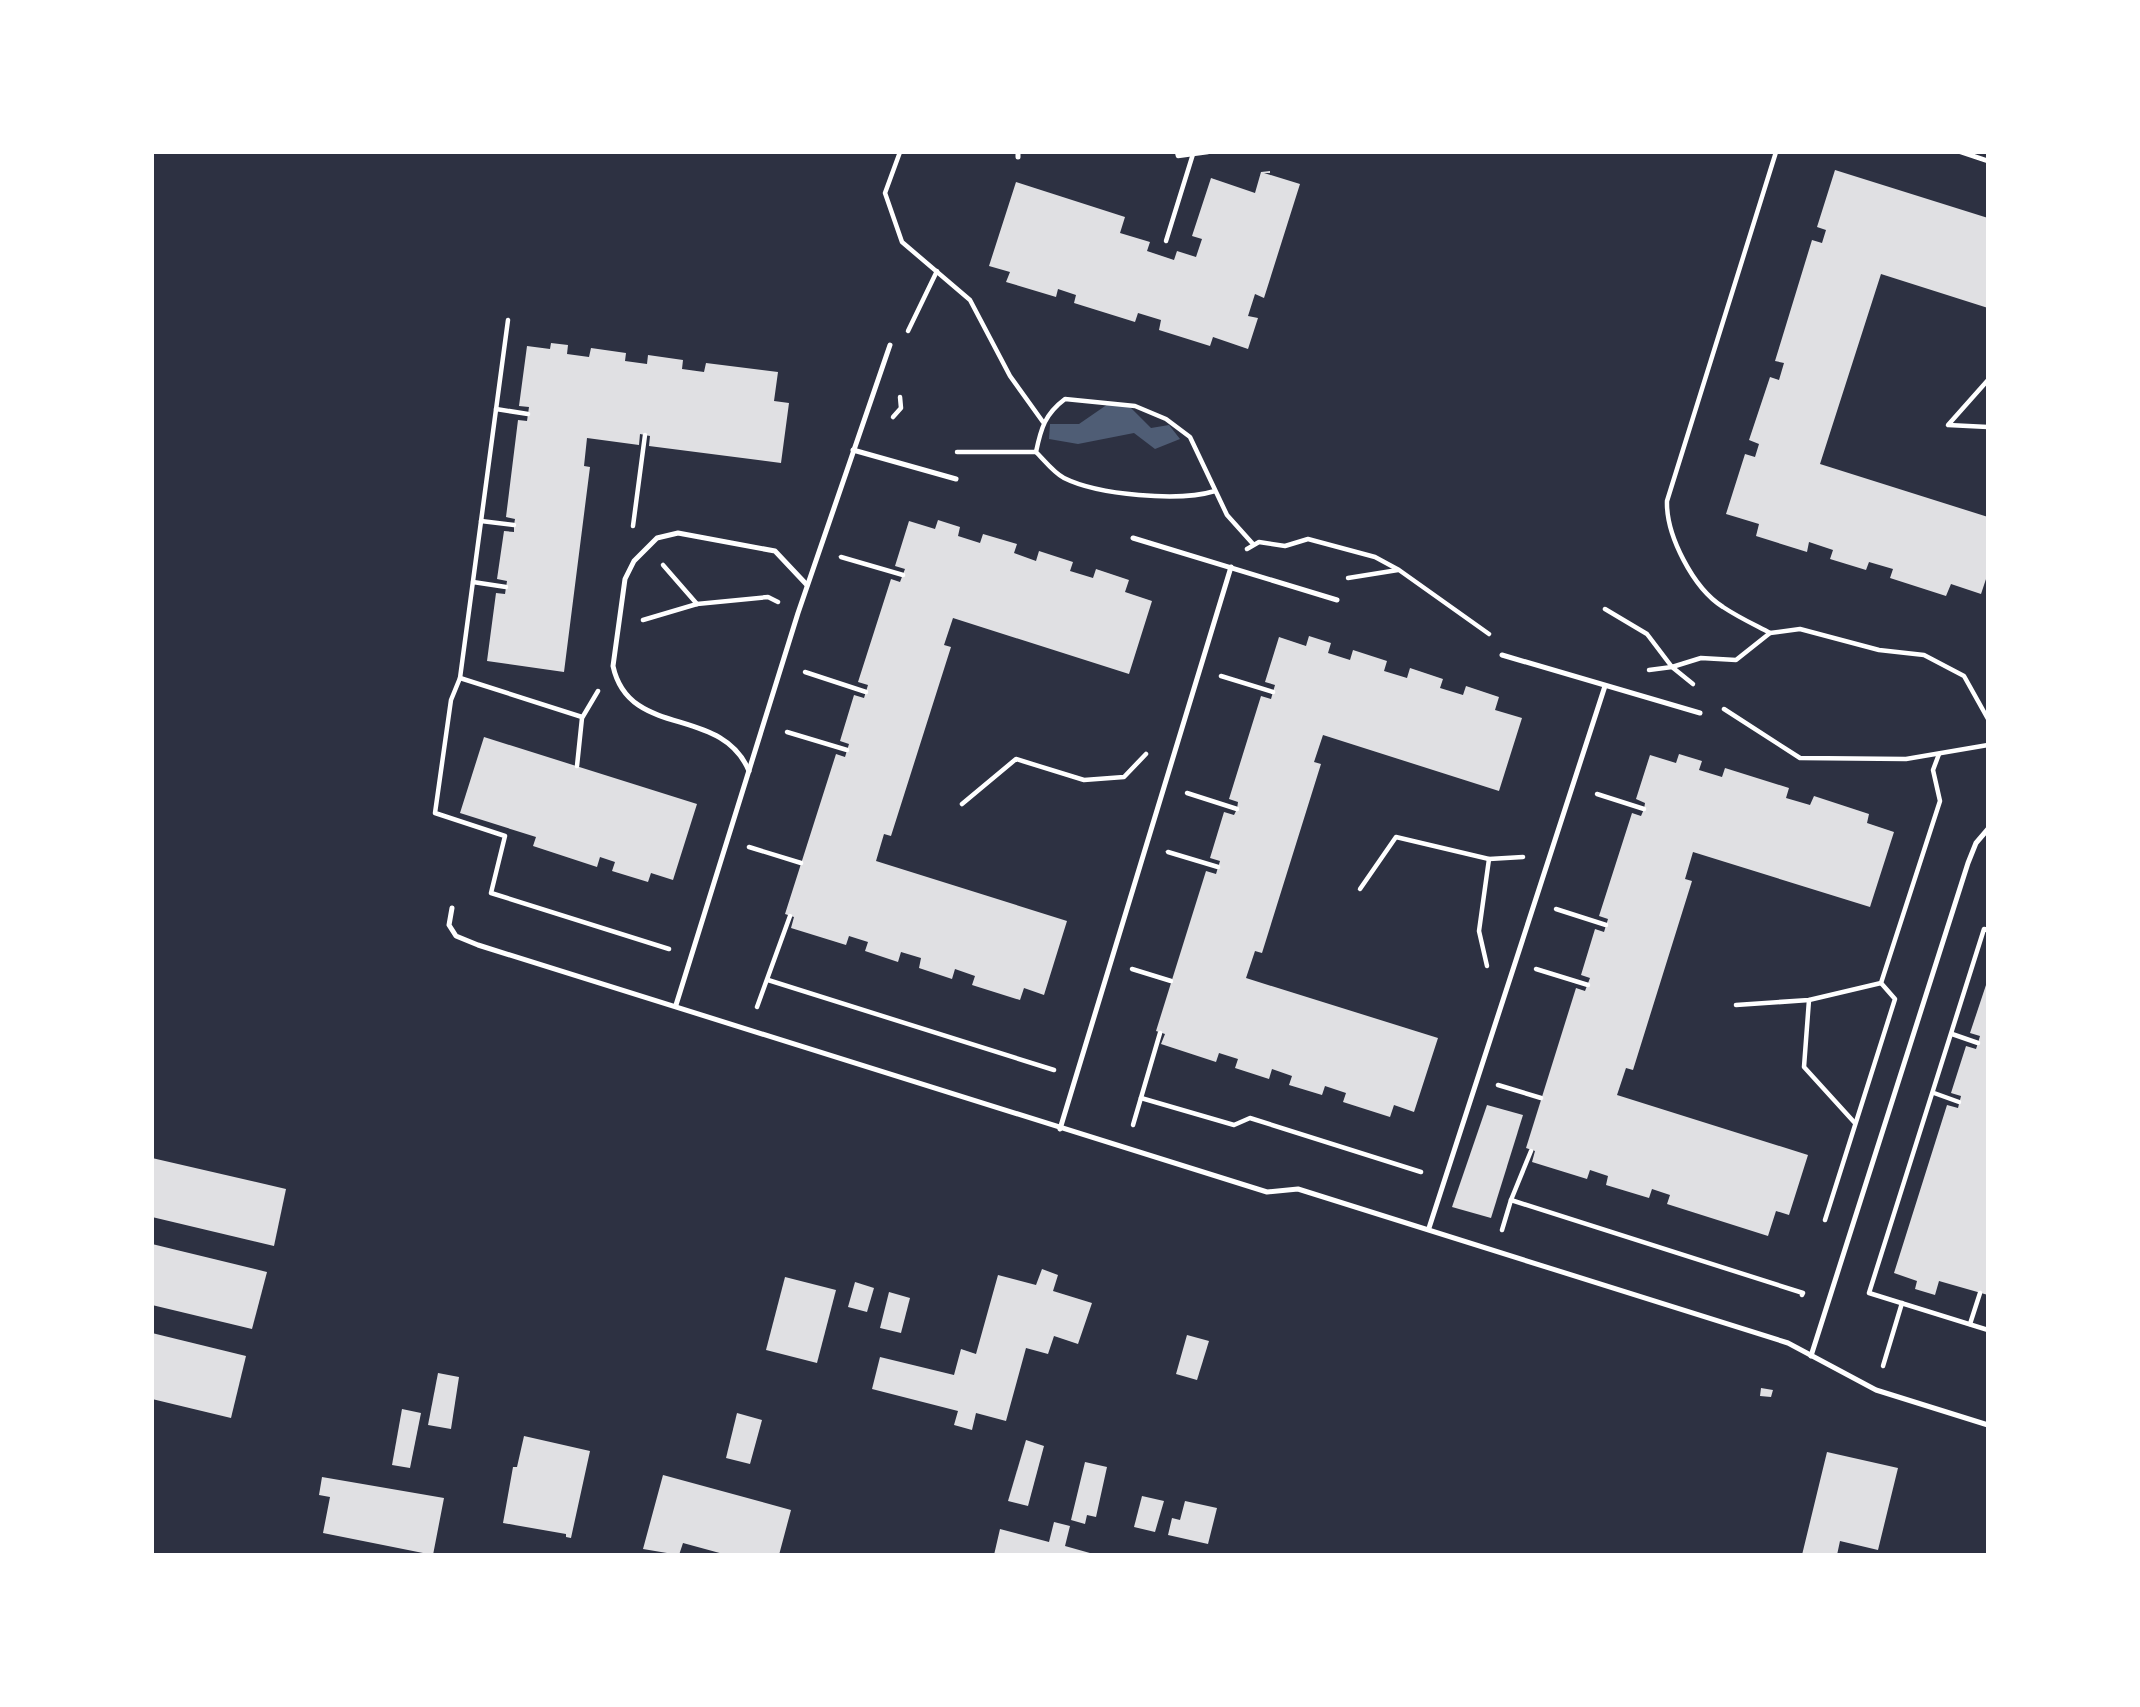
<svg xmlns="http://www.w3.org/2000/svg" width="2140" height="1707" font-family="'DM Sans',sans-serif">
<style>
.water{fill:#4f5d75}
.building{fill:#e0e0e3}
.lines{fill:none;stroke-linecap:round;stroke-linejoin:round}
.path{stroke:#fff;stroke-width:4.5}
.service{stroke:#fff;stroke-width:5}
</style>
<rect width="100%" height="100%" fill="#2d3142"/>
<polygon class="water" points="1108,404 1130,407 1151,428 1169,425 1180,439 1155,449 1134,433 1078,444 1049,439 1050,424 1079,424"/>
<g class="building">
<polygon points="1835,170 1988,218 1988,308 1881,274 1820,464 1988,517 1988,573 1981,594 1951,584 1946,596 1890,578 1893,569 1869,562 1866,570 1830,559 1833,550 1809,542 1807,552 1756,536 1759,524 1726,514 1745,454 1755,457 1759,444 1749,440 1770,377 1779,380 1784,363 1775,361 1812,240 1822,243 1826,230 1817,227"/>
<polygon points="1270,171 1270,173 1264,173 1300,184 1264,298 1255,294 1248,316 1258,318 1248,349 1213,337 1210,346 1159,330 1161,320 1138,313 1135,322 1074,303 1076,295 1058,289 1056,297 1006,282 1010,272 989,266 1016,182 1125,217 1120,233 1150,242 1147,251 1174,260 1177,251 1196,257 1202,239 1192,236 1211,178 1255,193 1261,172"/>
<polygon points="551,343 568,345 567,354 589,357 591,348 626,353 625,361 647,364 648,355 683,360 682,369 704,372 706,363 778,372 774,401 789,403 781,463 649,446 650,436 640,434 639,445 587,438 584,466 590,467 564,672 487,661 496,593 505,594 507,581 497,579 504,531 514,532 514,525 515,519 506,517 518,420 527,421 529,407 519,406 527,346 550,349"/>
<polygon points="938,520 960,527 958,536 980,543 983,534 1017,544 1014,553 1036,561 1039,551 1073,562 1070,571 1093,578 1096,569 1129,580 1125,592 1152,601 1129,674 953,618 944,645 951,647 891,836 884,834 876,861 1067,921 1044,995 1024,988 1020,1000 972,985 975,976 955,969 952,979 919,968 921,958 901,952 898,962 865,951 868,942 849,936 846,945 791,928 794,917 785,914 836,754 845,757 849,744 840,741 854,695 864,698 868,685 858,682 891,579 900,582 905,569 895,566 909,521 935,529"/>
<polygon points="1309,636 1331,643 1328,653 1350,660 1353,650 1387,661 1384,671 1407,678 1410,668 1443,679 1440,688 1463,695 1466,686 1499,697 1495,710 1522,718 1499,791 1323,735 1314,762 1321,764 1262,953 1255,951 1246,978 1438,1038 1414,1112 1394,1105 1390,1117 1343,1102 1346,1093 1325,1086 1322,1095 1289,1085 1292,1076 1272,1069 1269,1079 1235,1068 1238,1059 1219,1053 1216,1062 1161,1044 1165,1034 1156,1031 1206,871 1216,874 1220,861 1210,858 1224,812 1234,815 1237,809 1238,802 1229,799 1261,696 1271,699 1275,685 1265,682 1279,637 1306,646"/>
<polygon points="484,737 697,804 673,880 651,873 648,882 612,871 615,862 600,857 597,867 533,846 536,837 460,813"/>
<polygon points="1679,754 1702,761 1699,770 1722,777 1725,768 1789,788 1786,798 1810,805 1814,796 1869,814 1867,823 1894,832 1870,907 1693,852 1685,879 1692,881 1633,1070 1626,1068 1617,1095 1808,1155 1789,1215 1776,1211 1768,1236 1667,1204 1670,1195 1652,1189 1649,1198 1606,1185 1608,1176 1590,1170 1587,1179 1532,1162 1535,1151 1526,1148 1576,988 1585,991 1590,978 1581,975 1595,929 1604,932 1608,919 1599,916 1632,813 1641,816 1644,809 1645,803 1636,799 1650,755 1676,763"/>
<polygon points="1988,979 1988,1295 1939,1281 1935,1295 1915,1289 1917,1281 1894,1273 1947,1105 1958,1108 1961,1096 1951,1093 1966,1046 1976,1049 1978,1043 1980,1036 1970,1033"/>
<polygon points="1487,1105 1523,1115 1491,1218 1452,1207"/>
<polygon points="152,1158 286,1189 274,1246 152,1217"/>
<polygon points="152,1244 267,1272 252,1329 152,1305"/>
<polygon points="1042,1269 1058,1275 1053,1291 1092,1303 1078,1344 1054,1336 1048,1354 1026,1348 1006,1421 976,1413 972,1430 954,1425 958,1411 872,1389 880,1357 954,1375 961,1349 976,1354 998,1275 1036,1285"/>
<polygon points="785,1277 836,1290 817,1363 766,1350"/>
<polygon points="855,1282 874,1288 867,1312 848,1307"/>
<polygon points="889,1292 910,1298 901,1333 880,1328"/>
<polygon points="152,1333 246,1356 231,1418 152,1399"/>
<polygon points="1187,1335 1209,1341 1197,1380 1176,1374"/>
<polygon points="438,1373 459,1377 451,1429 428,1425"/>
<polygon points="1761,1388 1773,1390 1771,1397 1760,1396"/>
<polygon points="402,1409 421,1413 410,1468 392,1465"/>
<polygon points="737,1413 762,1420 750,1464 726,1458"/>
<polygon points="524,1436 590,1451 571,1538 566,1537 566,1534 503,1523 513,1467 517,1467"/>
<polygon points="1026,1440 1044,1446 1028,1506 1008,1501"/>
<polygon points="1827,1452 1898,1468 1878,1550 1840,1541 1837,1555 1802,1555"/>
<polygon points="1085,1462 1107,1467 1096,1517 1087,1515 1085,1524 1071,1520"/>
<polygon points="663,1475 791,1510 779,1555 727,1555 683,1543 679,1555 643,1549"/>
<polygon points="322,1477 444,1498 433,1555 323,1533 330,1497 319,1495"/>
<polygon points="1142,1496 1164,1501 1155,1532 1134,1527"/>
<polygon points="1185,1501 1217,1508 1208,1544 1168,1535 1172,1518 1180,1520"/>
<polygon points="1054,1522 1070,1526 1065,1546 1097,1555 994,1555 1000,1529 1049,1542"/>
</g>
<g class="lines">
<g class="path">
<polyline points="900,152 885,193 902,242 970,300 1010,376 1043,422"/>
<polyline points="1177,152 1178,156 1208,152"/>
<polyline points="1166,241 1193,154"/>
<polyline points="508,320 460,678 451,700 435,813 505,836 491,893 669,949"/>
<polyline points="908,331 937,271"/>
<polyline points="1988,380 1948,425 1988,427"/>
<polyline points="496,409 528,414"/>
<polyline points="893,417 901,408 900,397"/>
<polyline points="957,452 1036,452"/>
<path d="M1215,491c-36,11 -117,4 -151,-13 -10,-5 -20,-18 -28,-26 5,-24 9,-38 29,-53l70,7 31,13 24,18 37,78 26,29"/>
<polyline points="481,521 514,525"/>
<polyline points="633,526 645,435"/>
<polyline points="1247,549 1259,542 1285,546 1308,539 1375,557 1399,570 1489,634"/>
<polyline points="841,557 903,575"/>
<polyline points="663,565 697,604"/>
<polyline points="1348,578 1398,570"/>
<polyline points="473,582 506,587"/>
<polyline points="1605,609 1647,634 1672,667 1701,658 1736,660 1770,633 1800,629 1879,650 1924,655 1964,676 1988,719"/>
<polyline points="643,620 697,604 768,597 778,602"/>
<path d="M1770,633c-15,-8 -32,-16 -47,-26 -30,-19 -57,-72 -56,-106l109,-349"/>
<polyline points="1649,670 1672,667 1693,684"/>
<polyline points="805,672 866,692"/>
<polyline points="1221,676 1273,692"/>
<polyline points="460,678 582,717"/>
<polyline points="1724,709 1800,758 1906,759 1988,745"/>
<polyline points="787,732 847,750"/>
<polyline points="577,766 582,718 598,691"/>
<polyline points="1187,793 1237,809"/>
<polyline points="1597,794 1644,809"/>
<polyline points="962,804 1016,759 1084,780 1124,777 1146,754"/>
<polyline points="749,847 801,863"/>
<polyline points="1168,852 1218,867"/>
<polyline points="1360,889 1396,837 1489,859 1523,857"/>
<polyline points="1556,909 1606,925"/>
<polyline points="1988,930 1984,929 1869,1293 1988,1330"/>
<polyline points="1487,966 1479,931 1489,859"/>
<polyline points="1132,969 1171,981"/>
<polyline points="1536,969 1588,985"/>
<polyline points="768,980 1054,1070"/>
<polyline points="1809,1000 1804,1067 1854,1122"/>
<polyline points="1736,1005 1809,1000 1881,983"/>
<polyline points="757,1007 790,916"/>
<polyline points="1952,1034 1978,1043"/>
<polyline points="1498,1085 1541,1098"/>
<polyline points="1934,1093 1959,1102"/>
<polyline points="1141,1098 1234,1125 1250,1118 1421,1172"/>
<polyline points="1133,1125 1160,1033"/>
<polyline points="1511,1200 1531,1151"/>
<polyline points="1825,1220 1895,999 1881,983 1940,801 1933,770 1939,754"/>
<polyline points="1502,1230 1511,1200 1803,1293 1802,1295"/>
<polyline points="1970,1324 1980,1293"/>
<polyline points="1883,1366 1902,1303"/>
</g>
<g class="service">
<polyline points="1018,152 1018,157"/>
<polyline points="1961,152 1988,161"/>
<polyline points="853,450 956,479"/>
<polyline points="1133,538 1337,600"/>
<polyline points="1502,655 1700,713"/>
<path d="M749,771c-28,-67 -120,-31 -136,-105l12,-87 9,-18 23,-23 21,-5 97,18 32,34"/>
<polyline points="452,908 449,925 456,936 478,945 1267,1192 1298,1189 1788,1343 1876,1390 1988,1425"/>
<polyline points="676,1005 798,613 890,345"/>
<polyline points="1060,1129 1231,567"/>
<polyline points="1429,1228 1605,686"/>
<polyline points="1811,1356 1968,863 1976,843 1988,829"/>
</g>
</g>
<rect width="2140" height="1707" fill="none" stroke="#ffffff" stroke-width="308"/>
</svg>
